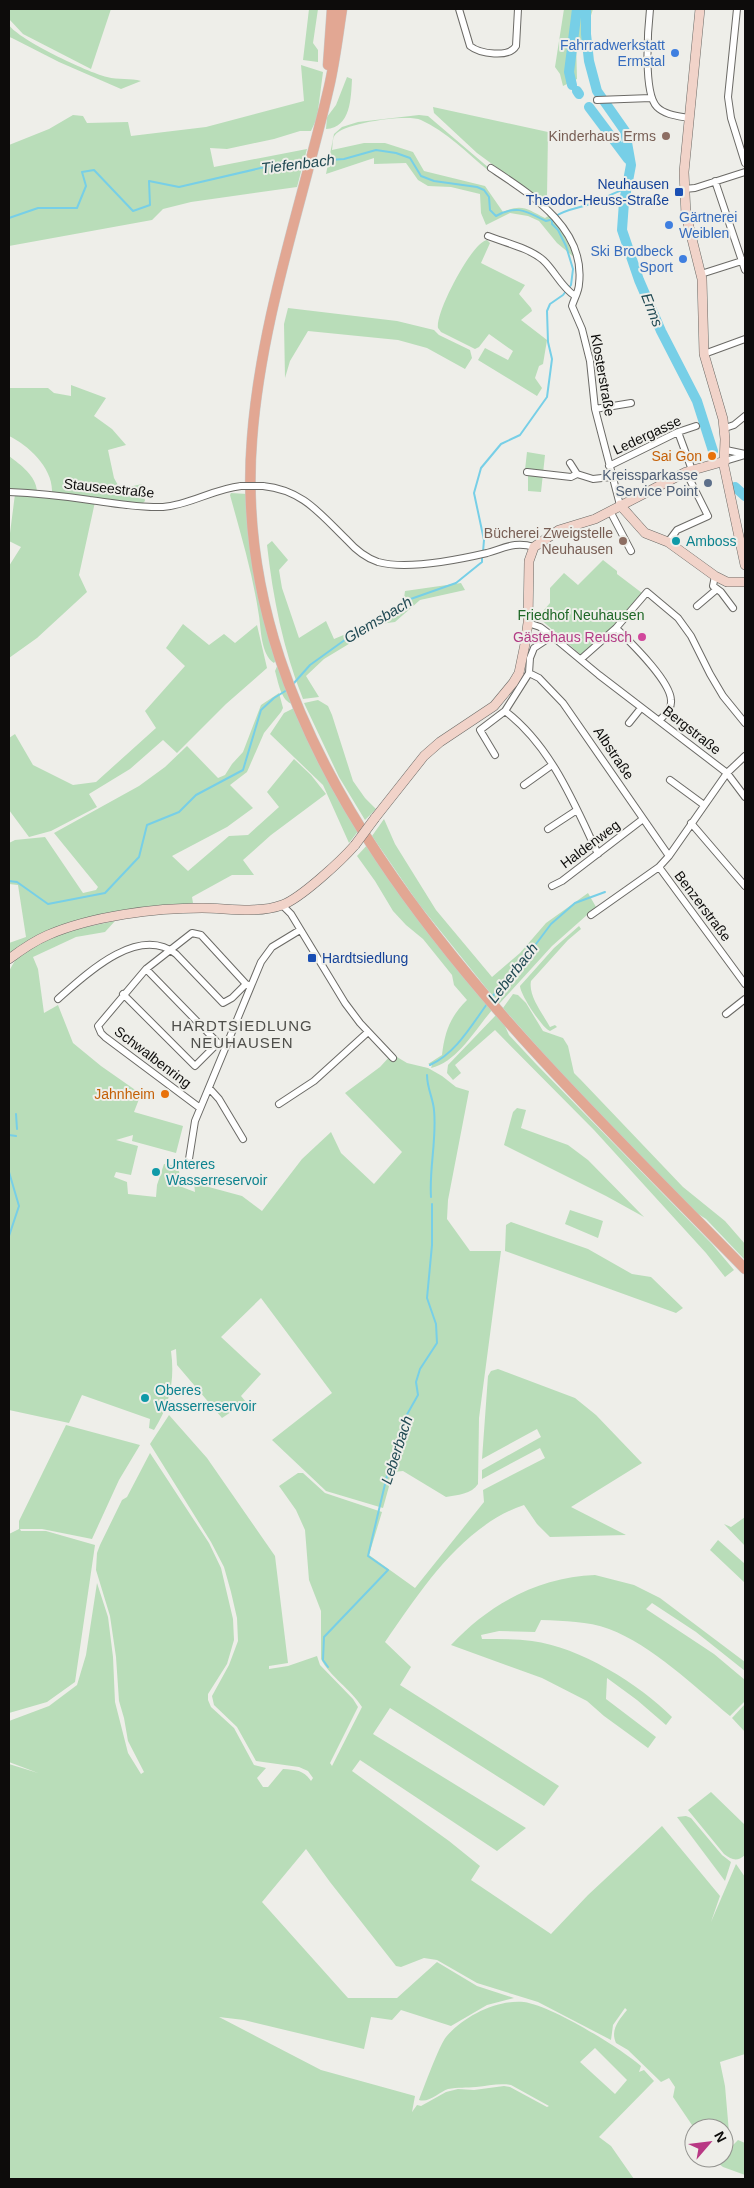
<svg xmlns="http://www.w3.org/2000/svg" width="754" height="2188" font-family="Helvetica,sans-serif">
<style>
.green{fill:#b9ddb9;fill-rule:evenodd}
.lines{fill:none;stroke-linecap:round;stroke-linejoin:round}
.stream{stroke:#77cfe7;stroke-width:2}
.river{stroke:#77cfe7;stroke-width:10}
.street-casing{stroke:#6b6a66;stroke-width:8}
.secondary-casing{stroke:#6b6a66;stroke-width:10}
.primary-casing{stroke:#cacac9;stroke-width:11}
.street{stroke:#fff;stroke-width:6}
.secondary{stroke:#f1d3c9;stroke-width:9}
.primary{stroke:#e2a793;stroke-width:10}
.street-bridge-casing{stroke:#6b6a66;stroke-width:8;stroke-linecap:butt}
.secondary-bridge-casing{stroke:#6b6a66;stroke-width:10;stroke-linecap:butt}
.street-bridge{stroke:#fff;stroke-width:6}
.secondary-bridge{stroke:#f1d3c9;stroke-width:9}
.shop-dot{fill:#3f7fe0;stroke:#eeeee9;stroke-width:2}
.education-dot{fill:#8d6e63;stroke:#eeeee9;stroke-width:2}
.transit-dot{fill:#1a4fb4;stroke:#eeeee9;stroke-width:2}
.food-dot{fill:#e8710a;stroke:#eeeee9;stroke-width:2}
.service-dot{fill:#5c6f8a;stroke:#eeeee9;stroke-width:2}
.culture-dot{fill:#0f9aa8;stroke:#eeeee9;stroke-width:2}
.hotel-dot{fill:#d1479c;stroke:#eeeee9;stroke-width:2}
.labels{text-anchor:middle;stroke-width:4;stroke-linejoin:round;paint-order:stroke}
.shop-label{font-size:14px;fill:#366cbe;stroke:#eeeee9;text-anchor:end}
.education-label{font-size:14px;fill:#785e54;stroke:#eeeee9;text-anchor:end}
.transit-label{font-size:14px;fill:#164399;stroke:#eeeee9;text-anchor:end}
.street-label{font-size:14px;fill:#0d0c0b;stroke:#eeeee9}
.food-label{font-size:14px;fill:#c56008;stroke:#eeeee9;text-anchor:end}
.service-label{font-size:14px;fill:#4e5e75;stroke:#eeeee9;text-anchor:end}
.culture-label{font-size:14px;fill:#0d838f;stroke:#eeeee9;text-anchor:start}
.park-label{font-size:14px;fill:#1e6726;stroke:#eeeee9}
.hotel-label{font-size:14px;fill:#b23c85;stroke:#eeeee9;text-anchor:end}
.water-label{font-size:15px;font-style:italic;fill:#204953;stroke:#eeeee9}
.neighbourhood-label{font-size:15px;letter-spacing:1px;fill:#4e4e4a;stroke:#eeeee9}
</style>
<rect width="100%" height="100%" fill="#eeeee9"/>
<!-- green -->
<path class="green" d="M9,9h102l-20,60 -68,-35 -14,-15z
M309,9h9l-5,34 5,7v12l-15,-2z
M564,9h29l-4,13v16l-13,3 1,38 -14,7 -3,-12 -5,-7z
M9,25c10,15 78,47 98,52 11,3 24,1 34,4l-20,8 -62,-27 -47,-24 -3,-1z
M301,65l22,7 -6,46 -6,13h-11l-26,8 -47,10 -17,-1 4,19 93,-18 -10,38 -106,15 -28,7 -11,11 -143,26v-101l40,-16 24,-14 10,1 4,7 41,-1 3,14 75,-9 98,-26z
M347,77l5,2c-1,18 -1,49 -26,50l1,-12 9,-12z
M433,107l115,25 -1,65 -2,3h-4l-64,-47 -43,-40z
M419,115l9,1 61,52v3c-21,-17 -43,-40 -68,-51 -14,-6 -77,3 -86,15 -3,4 -2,10 -3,15l32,-7h21l28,9 11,19 61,15 18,26c20,-9 25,-2 42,6l5,-3 10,11 15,32 -18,-15 -18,-22 -11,-5 -18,-3 -24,12 -5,-12 -1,-19 -29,-7 -23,-1 -10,-6 -12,-17 -32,1v-6l-48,16 8,-40 8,-7 16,-5z
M487,240l3,3 -9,20 44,22 -6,9 12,14 1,3 -11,9 26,20 -4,24 -4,2 -4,12 7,10 -5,8 -59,-36 7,-12 23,12 5,-9 -24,-17 -10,13 -4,2 -34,-17 -3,-4c-3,-15 34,-86 49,-88z
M288,308l109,13 37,9 5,5 31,15 2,8 -7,11 -38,-21 -29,-8 -90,-9 -18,30 -5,17 -1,-54z
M71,385l35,13 -12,18 18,13 14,16 -18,5 6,28 6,11 22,-5 3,17 -3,3 -90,-12c1,-24 -24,-47 -43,-56v-48h39l6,5 17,3z
M527,452l18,3 -4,37 -13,-1v-17l-3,-4z
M9,456c12,9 27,20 28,35l-28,-2z
M231,493l16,1c2,57 15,111 29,166l-2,3c-13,-8 -13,-34 -15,-47 -6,-41 -18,-81 -29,-121z
M15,494l80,8 -16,73 8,17 -50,46 -28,20v-92l12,-19 -12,-6z
M272,541l16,19 -9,10 3,18 17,50 27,-17 8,18 31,-13 -3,10 -38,23 -18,17 13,21 -16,2c-20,-50 -30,-101 -36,-154z
M603,560l14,11v3l25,19 -26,31 -35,31 -43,-38 12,-14v-15l14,-15 14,12z
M461,583l4,7 -45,10 -25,22 -23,3 31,-19 2,-15z
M183,624l26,21 15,-11 11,9 22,-18 10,43 -41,36 -49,49 -14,-13 -33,29 -41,25 8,13 -46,24 -22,6 -20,-27v-72l6,-4 18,31 40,20 23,-3 60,-54 -11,-17 40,-45 -19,-18z
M278,664l15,40c-12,-2 -15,-23 -18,-33z
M279,693l4,15 -2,4 -17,21 -17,39 -17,13 23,23 -26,19 -55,29 16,15 41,-35 19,-1 31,-28 -12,-15 27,-33 17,16 15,19 -55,41 -28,25 11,15h-22l-40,22 1,6 -115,20 -69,33v-13l17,-6 -8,-52 -9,-1v-41l6,-3 30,-3 38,56 13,-3 2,-3 -44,-54 85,-47 26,-19 22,-21 31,32 7,-3 7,-11 11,-12 18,-47z
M318,700l10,6 4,9 21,66 12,17 11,11 -11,11 -26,-43 -35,-74z
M294,708l22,47 43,75 -10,13 -26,-58 -53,-51 14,-21z
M384,819l11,25 41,66 56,67 28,-24 26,-30 42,-30 8,14 -44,39 -53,58 -81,-101 -46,-67z
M369,843l105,144 -1,2 19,21c-17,20 -35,52 -61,58l1,-3 -4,-1 14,-9c3,-24 8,-38 25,-55l-13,-15 -2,-10 -29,-36 -17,-14 -13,-14 -18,-30 -18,-25z
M115,921l-10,11 -29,5 -43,20 5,12 6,44 14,-8 15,38 28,23 40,28 -7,18 49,14 -7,27 -44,-12 1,-6 -17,5 22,6 -7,29 -15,-3 -2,5 13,5 1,12 28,3 1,-12 7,-21 14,2 4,21 13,5 -1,-9 48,13 20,15 40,-52 29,-27 10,21 33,31 28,-32 -57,-59 35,-26 12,-13 15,9 21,5 14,8 14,11 13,4 -21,109 -1,19 23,32h31l-22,167 -1,66c-6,10 -21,11 -32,13l-43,-26 -10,1 -10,36 -57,-17 -54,-51 60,-47 -71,-95 -40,39 40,37 -20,22 5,6 -24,16 -45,-53 -1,-16 -5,2c4,29 -1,54 -17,79l-5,-2 1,-9 -68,-24 -13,28 -60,-13v-439l8,-14 14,-10 41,-17z
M579,926l2,3 -13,11 -37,41c-3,15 12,33 19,46l5,-2 2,2 -7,4c-8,-3 -30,-37 -30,-45l34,-38z
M513,994l5,1 8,8 17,28 20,7 5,8 6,27 6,6 103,108 42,34 20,23v16l-39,-41 -14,-9 -135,-141 -54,-61z
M496,1015l8,9 5,11 28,30 175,179 22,26 -9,7 -19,-24 -112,-123 -99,-100 -40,35 6,8 -8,7 -6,-7 1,-8z
M517,1108l9,2 -5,18 47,17 20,15 56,57 -38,-21 -102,-51 9,-33z
M570,1210l33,11 -5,17 -33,-14z
M511,1222l77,27 44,25 19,3 32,31 -7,5 -171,-62 1,-26z
M498,1369l77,29 21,17 46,48 -71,44 55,28 -76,2 -13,-13 -13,-19c-62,21 -103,85 -139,137l26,25 -11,18 159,101 -15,20 -154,-98 -17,26 153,94 -29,23 -137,-91 -8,11 97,70 31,25 -9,14 80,54 37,-39 74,-69 58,70 -9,26 25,-58 9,13v177l-25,8 5,24 5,58 -6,6v-22h-30l-21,-31 2,-10 -6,-9 -8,4 -33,-32 -12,-7c-6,-13 3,-23 11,-33l-2,-2 -12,17 -2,15 -73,-38 -61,-19 -40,-23 -13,-2 -23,9 -5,-1 -66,-84 -24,-33 -44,53 86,96h49l40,-36 40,24 37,12 -27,7 -36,21 -50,-16 -9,10 -21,-3 -7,32 -120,-29 -25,-3 102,53 94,26 -3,16 5,-7 4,1 25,-14 12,-3 16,1 30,-4 6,1 37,20 2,-1 -38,-21c-12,-2 -23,1 -35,2 -10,1 -18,0 -28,2 -9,3 -18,14 -29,11 5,-13 20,-54 27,-63 17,-21 52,-38 78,-35 28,4 95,45 117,64l-2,6 5,-2 10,11 -55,56 12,9 23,33h-625v-415l29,9 -29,-11v-41l40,-15 28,-21 9,-30 11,-72 11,34 5,40 2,45 13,51 13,21 3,-2 -16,-31 -4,-23 -5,-17 -3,-44 -6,-41 -14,-46 1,-17 3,-8 22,-45 5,-3 23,-44 59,90 12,25 12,51 1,21 -7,24 -19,30v6l3,7 23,21 20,37 12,3 -9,10 6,9h5l15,-18c13,1 21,1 28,12l2,-3 -5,-7 -9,-4 -43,-6 -19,-34 -23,-22 -2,-9 17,-31 9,-24 -1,-23 -6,-26 -7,-25 -13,-25 -61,-98 19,-29 38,43 68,98 13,107 -19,3v3l19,-3 29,-10 3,9 33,34 5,8 -28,56 2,3 30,-59c-11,-18 -32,-30 -41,-48v-48l-12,-31 -4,-50 -9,-20 -17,-24 19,-13h5l22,20 57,19 -13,43 46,33 69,-86 -1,-12 62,-32 -5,-10 -58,31v-9l59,-33 -4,-8 -55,30 6,-83 3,-5zM595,2048l32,32 -12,14 -35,-32z
M66,1425l74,20 -21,35 -27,59 -50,-10h-22l1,2h25l49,14 -20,137 -28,20 -38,11v-179l10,-5v-8z
M745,1517v29l-21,-22 7,3z
M718,1540l27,24v19l-35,-33z
M595,1575l39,10 26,13 85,64v9l-49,-39 -44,-29 -6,6 68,45 31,26v21l-15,15c-35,-29 -78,-71 -121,-87 -22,-8 -44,-8 -68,-9l-6,12 -36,-1 -18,4 1,4c17,0 34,0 50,2 48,6 107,43 140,76l-6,8 -29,-25 -30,-22 -1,21 50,38 -8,11 -44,-32 -17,-15 -45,-23 -91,-33c38,-41 88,-68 144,-70z
M745,1704v28l-13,-14z
M711,1792l34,33v30c-8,7 -13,5 -21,-1l-36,-44z
M686,1816l5,2 31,37 9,7 -6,19 -48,-64z
M738,2140l7,3v32l-22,-8 -5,-4 3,-5h3l1,-5z"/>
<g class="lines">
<!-- stream -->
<path class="stream" d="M314,161l30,-2 32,-9 20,3 14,5 11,18 13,5 43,6 7,3 5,7 1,13 6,6c22,-12 31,-4 50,5l4,-1
M556,216c10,-7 23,-8 34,-12 13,-4 21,-11 36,-15
M9,218l29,-10h39l9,-22 -4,-14 12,-2 39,41 17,-6 -1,-24 30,6 99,-23 29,-2
M483,552l1,-12 -10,-47 7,-25 20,-24 19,-9 27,-38 5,-38 -4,-17 -1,-31 3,-7 13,-9 8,-10 2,-16 -7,-23 -8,-16 -6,-6v-5
M294,683l16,-18 43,-31 28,-12 24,-21 51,-18 26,-21v-5
M9,881l8,1 31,22 57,-11 34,-36 8,-32 32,-13 17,-17 47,-25 18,-60 13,-12 13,-8
M491,998l33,-38 27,-36 24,-21 30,-11
M430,1065c26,-12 41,-39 57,-61
M427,1075c0,13 6,23 7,35 3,29 -5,58 -3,87
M16,1114l1,15
M9,1135l7,1
M9,1172l10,34 -10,30
M328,1667l-5,-7 1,-23 64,-67 -20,-14 22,-93 10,-22 5,-23 13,-23 -2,-13 4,-13 17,-26 -1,-19 -9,-26 5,-53v-41"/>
<!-- river -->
<path class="river" d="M586,9v25l3,27 8,30 28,40 6,34 -7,37 -2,28 17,50 22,51 36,70 16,50
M572,85l-3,-13 8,-63
M577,91l2,3
M589,107l39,52
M735,487l10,9"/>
<!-- street casing -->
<g class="street-casing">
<path id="street" d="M459,9l11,37c10,8 39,12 46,0l2,-37
M650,9c-2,19 -7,84 7,98 8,8 21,9 32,11
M737,9l-9,88 3,21 14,45
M597,100l54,-2
M491,168c39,26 95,60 88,116 0,7 -5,15 -7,22l10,23 8,32 5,48 25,96
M715,181l30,89
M684,189l11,-1 50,-16
M488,236c18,7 41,12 55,24 12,11 18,27 32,36
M701,274l44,-14
M704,354l41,-15
M595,409l36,-6
M725,428l9,-3 11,-9
M678,432l14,38
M726,450l19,4
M725,461l20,-6
M570,463l7,11
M609,466l69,-34 18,-6
M527,472l44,5 6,-3 16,5 18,-2
M263,486c40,4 57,28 84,54 8,9 19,18 31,22 29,8 79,-2 109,-9 18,-5 28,-12 47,-6
M9,492c27,1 54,4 81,8 24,3 48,8 73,7 27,-2 50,-18 78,-21
M610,511l21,40
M668,542l9,-12 31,-14 -22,-44
M715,576l-2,10 8,6 12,16
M697,606l20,-17
M528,623l12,4 12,9 47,39 128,98 18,24
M616,628c14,14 54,52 55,72 1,9 -6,14 -11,20
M581,659l35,-31 31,-36 31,26 13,18 19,38 13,22 22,27
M529,673l10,5 24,25 106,153
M505,711c46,35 69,92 93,143
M629,723l12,-15
M495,755l-15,-25 25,-19 24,-38 1,-15 4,-10 18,-12
M670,780l34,25
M524,785l28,-20
M691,823l54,63
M548,829l29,-19
M659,867l86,117
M552,886l10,-5 81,-62
M282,905l9,9 54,89 15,20 33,35
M591,915l68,-48 10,-11 58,-83 18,-17
M146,969l72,74 9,1
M123,994l72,72 23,-23
M58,999c27,-24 80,-75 118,-45l47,49 9,-5 14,-14
M726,1014l19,-15
M209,1088l10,11 24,40
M279,1104l35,-23 54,-49
M200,1108l-95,-71 -4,-4 -3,-7 48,-57 46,-36 9,2 45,49 5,2
M189,1159l6,-38 66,-159 11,-15 28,-17"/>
</g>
<!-- secondary casing -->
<g class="secondary-casing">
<path id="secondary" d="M700,9l-16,163 2,43 16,64 2,75 19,65 2,20 -1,27 21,99
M620,505l25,28 23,9 47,34 12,6h18
M375,818l49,-62 16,-14 54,-36 19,-23 6,-10 6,-29 3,-21 1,-62 5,-14 25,-17 36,-11 91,-47 39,-11
M9,959c12,-9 25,-18 39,-24 44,-19 107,-27 154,-27 25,0 56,6 80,-3 18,-6 60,-45 73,-60"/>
</g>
<!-- primary casing -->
<g class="primary-casing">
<path id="primary" d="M342,9c-4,26 -7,52 -13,78 -27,117 -68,232 -77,352 -27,339 279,609 493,830
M328,65l4,-56"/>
</g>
<!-- street -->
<use href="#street" class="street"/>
<!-- secondary -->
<use href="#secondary" class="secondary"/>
<!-- primary -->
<use href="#primary" class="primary"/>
<!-- street-bridge casing -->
<g class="street-bridge-casing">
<path id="street-bridge" d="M241,486h22"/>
</g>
<!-- secondary-bridge casing -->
<g class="secondary-bridge-casing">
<path id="secondary-bridge" d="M355,845l20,-27"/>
</g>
<!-- street-bridge -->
<use href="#street-bridge" class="street-bridge"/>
<!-- secondary-bridge -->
<use href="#secondary-bridge" class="secondary-bridge"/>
</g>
<!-- markers -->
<g class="shop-dot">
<circle cx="675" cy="53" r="5"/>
<circle cx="669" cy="225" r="5"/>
<circle cx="683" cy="259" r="5"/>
</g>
<g class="education-dot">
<circle cx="666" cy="136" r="5"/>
<circle cx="623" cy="541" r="5"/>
</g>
<g class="transit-dot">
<rect x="674" y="187" width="10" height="10" rx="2.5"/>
<rect x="307" y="953" width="10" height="10" rx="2.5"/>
</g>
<g class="food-dot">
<circle cx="712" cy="456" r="5"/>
<circle cx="165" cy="1094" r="5"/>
</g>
<circle class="service-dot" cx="708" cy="483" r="5"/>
<g class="culture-dot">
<circle cx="676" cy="541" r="5"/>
<circle cx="156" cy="1172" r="5"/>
<circle cx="145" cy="1398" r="5"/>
</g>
<circle class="hotel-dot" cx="642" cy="637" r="5"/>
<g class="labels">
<!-- shop labels -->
<g class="shop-label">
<text x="665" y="50">Fahrradwerkstatt<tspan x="665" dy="16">Ermstal</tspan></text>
<text x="679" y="222" text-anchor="start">Gärtnerei<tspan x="679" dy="16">Weiblen</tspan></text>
<text x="673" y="256">Ski Brodbeck<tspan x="673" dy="16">Sport</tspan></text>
</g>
<!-- education labels -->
<g class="education-label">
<text x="656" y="141">Kinderhaus Erms</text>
<text x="613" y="538">Bücherei Zweigstelle<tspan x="613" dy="16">Neuhausen</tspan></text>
</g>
<!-- transit labels -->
<g class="transit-label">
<text x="669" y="189">Neuhausen<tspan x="669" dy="16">Theodor-Heuss-Straße</tspan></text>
<text x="322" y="963" text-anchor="start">Hardtsiedlung</text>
</g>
<!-- street labels -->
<g class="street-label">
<text transform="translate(603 375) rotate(80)" y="5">Klosterstraße</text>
<text transform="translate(647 435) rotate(-25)" y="5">Ledergasse</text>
<text transform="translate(109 488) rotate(6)" y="5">Stauseestraße</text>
<text transform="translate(692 730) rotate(38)" y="5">Bergstraße</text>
<text transform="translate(614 753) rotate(56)" y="5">Albstraße</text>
<text transform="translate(590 844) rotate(-37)" y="5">Haldenweg</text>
<text transform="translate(703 906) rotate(53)" y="5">Benzerstraße</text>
<text transform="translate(153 1057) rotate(37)" y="5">Schwalbenring</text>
</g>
<!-- food labels -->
<g class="food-label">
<text x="702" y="461">Sai Gon</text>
<text x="155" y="1099">Jahnheim</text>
</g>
<!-- service labels -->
<g class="service-label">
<text x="698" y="480">Kreissparkasse<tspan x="698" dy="16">Service Point</tspan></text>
</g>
<!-- culture labels -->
<g class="culture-label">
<text x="686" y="546">Amboss</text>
<text x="166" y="1169">Unteres<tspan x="166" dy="16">Wasserreservoir</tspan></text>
<text x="155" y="1395">Oberes<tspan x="155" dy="16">Wasserreservoir</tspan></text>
</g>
<!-- park labels -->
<g class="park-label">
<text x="581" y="620">Friedhof Neuhausen</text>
</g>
<!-- hotel labels -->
<g class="hotel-label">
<text x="632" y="642">Gästehaus Reusch</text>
</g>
<!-- water labels -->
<g class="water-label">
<text transform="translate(298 164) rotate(-7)" y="5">Tiefenbach</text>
<text transform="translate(652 310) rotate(69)" y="5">Erms</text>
<text transform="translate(378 620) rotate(-31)" y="5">Glemsbach</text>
<text transform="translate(513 973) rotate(-52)" y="5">Leberbach</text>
<text transform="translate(397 1450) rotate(-72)" y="5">Leberbach</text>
</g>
<!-- neighbourhood labels -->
<g class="neighbourhood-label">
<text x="242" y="1031">HARDTSIEDLUNG<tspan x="242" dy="17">NEUHAUSEN</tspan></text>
</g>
</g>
<!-- border -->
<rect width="754" height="2188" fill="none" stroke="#0d0c0b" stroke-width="20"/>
<!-- north arrow -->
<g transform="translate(709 2143) rotate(62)"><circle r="24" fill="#eeeee9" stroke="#949490"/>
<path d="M0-4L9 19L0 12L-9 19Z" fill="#b83884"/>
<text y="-8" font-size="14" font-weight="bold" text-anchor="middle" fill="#0d0c0b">N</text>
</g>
</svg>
